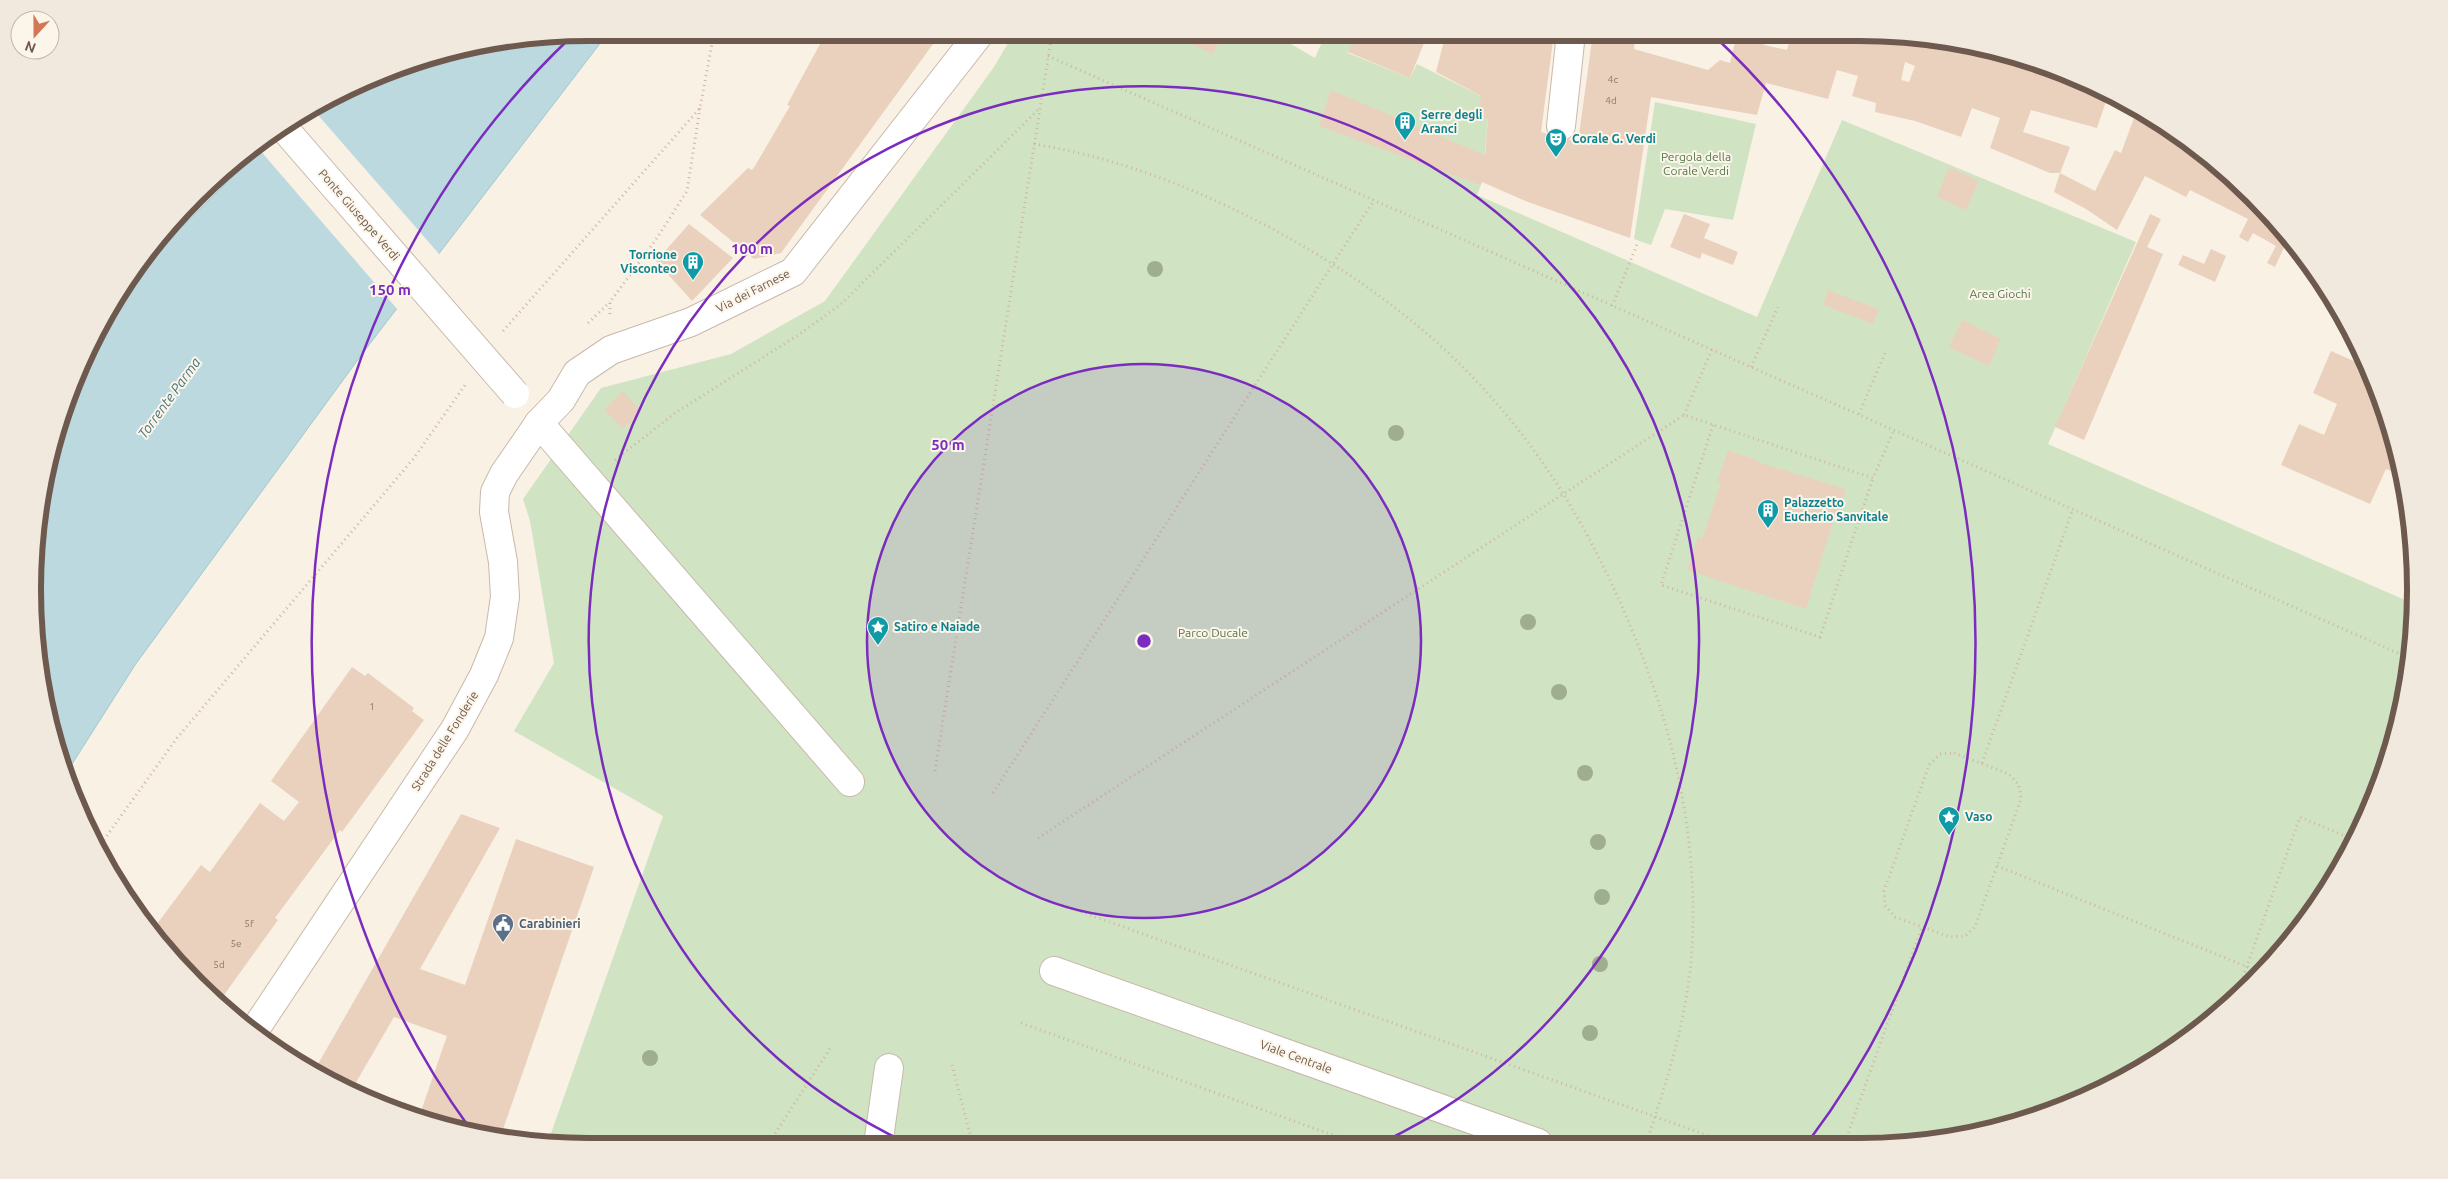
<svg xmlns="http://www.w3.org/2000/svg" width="2448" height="1179" font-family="Ubuntu,sans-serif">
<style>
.green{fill:#d0e4c4}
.water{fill:#bbd9df;stroke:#a2c7cf}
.pier{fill:#f9f1e3}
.building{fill:#ead1be;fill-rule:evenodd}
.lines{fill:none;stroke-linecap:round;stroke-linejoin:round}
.pedestrian-casing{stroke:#c8b9ac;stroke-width:30}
.minor-casing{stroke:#c8b9ac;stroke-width:30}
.path{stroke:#cfb5a2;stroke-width:3;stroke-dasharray:1 4;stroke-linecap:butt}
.pedestrian{stroke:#fff;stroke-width:28}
.minor{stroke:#fff;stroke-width:28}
.minor-bridge-casing{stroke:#c8b9ac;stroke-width:30;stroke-linecap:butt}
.minor-bridge{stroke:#fff;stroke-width:28}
.tree{fill:#9fae8e}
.ring{fill:none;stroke:#7b2cbf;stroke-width:2.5}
.labels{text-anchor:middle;stroke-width:4;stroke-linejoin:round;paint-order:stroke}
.number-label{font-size:10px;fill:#8c7769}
.culture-label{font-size:12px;font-weight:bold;fill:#0d838f;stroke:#fcf5e9;text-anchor:start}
.park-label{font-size:12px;fill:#557749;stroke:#fcf5e9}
.street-label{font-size:12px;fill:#6d594d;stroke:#fcf5e9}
.service-label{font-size:12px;font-weight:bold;fill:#4e5e75;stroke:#fcf5e9;text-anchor:start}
.water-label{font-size:14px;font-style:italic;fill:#4a747e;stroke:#fcf5e9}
.rim{fill:none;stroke:#6d594d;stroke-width:6}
.centre{fill:#7b2cbf;stroke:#fcf5e9;stroke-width:2.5}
.ring-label{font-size:15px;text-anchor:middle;font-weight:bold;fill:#7b2cbf;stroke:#fcf5e9;stroke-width:4;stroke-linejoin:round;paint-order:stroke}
</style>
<rect width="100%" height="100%" fill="#f9f1e3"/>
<!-- green -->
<path class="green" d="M1014,33h258l43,25 11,-25h30l-8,20 62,25 7,-14 64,32 7,23 -6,63 -5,13 280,122 85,-197 294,122 -88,202 366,160 -9,94 -32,105 -72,125 -103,103 -126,73 -141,38 -1342,4 -41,-4 115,-326 -149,-85 40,-68 -24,-142 -7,-22 78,-111 130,-34 94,-53 169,-234z
M1655,102l101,22 -23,96 -68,-11 -14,36 -17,-6z"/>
<!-- water -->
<path class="water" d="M589,33h19l-246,321 -227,311 -70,110 -28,-113 -3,-109 9,-72 32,-104 34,-64 24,-38 154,-152c56,-37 127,-65 193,-79 35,-8 74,-8 109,-11z"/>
<!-- pier -->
<path class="pier" d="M311,107l129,148 -42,55 -140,-162 18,-18z"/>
<!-- building -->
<path class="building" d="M826,33h115l-160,220 -27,6 -54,-44 48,-47 4,2 3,-4 35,-60 -3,-1z
M1166,33h53l3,1 -9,20z
M1356,33h72l-18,45 -62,-26z
M1446,33h108l-13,99 37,10 15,-109h43l-2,16 74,21 12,-10 10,3 7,-29 -4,-1h34l-3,12 23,5 4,-17h68l108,10 105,32 36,20 -11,33 -66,-18 -8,22 47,15 -10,26 35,18 20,-41 6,3 16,-43 31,17 85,69 35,43 -13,28 -8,-4 9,-17 -23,-13 -5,9 -9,-5 9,-18 -58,-29 -4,7 -41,-21 -28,54 -31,-21 -32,-17 6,-19h-10l-60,-25 10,-30 -28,-10 -11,29 -46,-16 -40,-9 1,-9 -24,-7 6,-20 -21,-6 -9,29 -62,-16 -9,32 -106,-18 -21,141 -102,-36 -46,-20 -2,3 -161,-59 12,-36 154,65 3,-36 -10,-4 3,-19 -45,-24zM1905,62l10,4 -6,16 -8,-2z
M1949,167l30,14 -13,29 -29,-13z
M1684,214l26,10 -6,14 34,14 -5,13 -31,-12 -2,6 -30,-12z
M2150,214l11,5 -14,28 16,7 -79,186 -29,-13z
M689,224l44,34 -41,43 -36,-40z
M2211,249l15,7 -11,26 -37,-17 5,-10 21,9z
M1828,290l51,19 -6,15 -50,-19z
M1962,320l39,19 -12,27 -40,-19z
M2331,351l25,11 4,-10 13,25 30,99 -17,-7 -16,35 -89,-39 18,-41 25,11 13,-31 -24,-11z
M623,391l18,20 -18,18 -19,-19z
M1728,450l29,10v2l89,27 -10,32h-3l-27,88 -119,-39 11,-33 4,2 19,-56 -4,-1z
M352,667l13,9 3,-3 46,35 -2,3 12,9 -82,112 -2,-2 -65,88 3,2 -59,82 -23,-18 -45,-52 50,-67 9,7 50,-69 24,18 15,-19 -28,-21z
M461,814l39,14 -80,141 45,16 51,-146 78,28 -94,271 -19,-2 -62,-19 28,-81 -53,-19 -43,74 -37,-20z"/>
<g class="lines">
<!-- pedestrian casing -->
<g class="pedestrian-casing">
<path id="pedestrian" d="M539,423l311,359
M1054,971l484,172
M878,1145l11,-77"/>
</g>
<!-- minor casing -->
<g class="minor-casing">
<path id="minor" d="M1561,126l10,-93
M254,1031l201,-302 29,-54 15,-37 6,-41 -2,-35 -9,-50 1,-20 9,-18 35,-51 22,-23 16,-27 34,-23 80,-28 102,-50 187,-239"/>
</g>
<!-- path -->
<path class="path" d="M1048,56l1361,602
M1034,144c86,14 169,47 244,88 176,96 281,218 356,403 41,100 64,204 58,313 -4,67 -24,131 -46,195
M1612,306l26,-64
M610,314v-12l47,-64 30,-47 13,-83
M588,323l22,-21
M503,331l197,-223 14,-75
M1751,367l27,-60
M1859,414l26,-61
M1684,415l28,-66
M1713,425l-52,160 159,52 53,-159
M615,460l60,-47 122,-77 43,-31 198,-195
M1954,753l55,21 10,11 2,14 -46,128 -10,9 -15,1 -55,-20 -10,-12 -1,-14 45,-126 11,-11z
M1982,763l91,-254
M935,771l117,-738
M993,793l381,-593
M1038,838l646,-423 189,63 21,-48
M98,848l79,-110 237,-280 51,-73
M1997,866l261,105
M1062,905l664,237
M2238,991l62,-174 52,22
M1021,1023l337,121
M952,1065l21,80
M1845,1142l77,-215
M767,1146l64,-99"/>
<!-- pedestrian -->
<use href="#pedestrian" class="pedestrian"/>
<!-- minor -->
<use href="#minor" class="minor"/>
<!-- minor-bridge casing -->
<g class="minor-bridge-casing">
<path id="minor-bridge" d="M282,126l233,268"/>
</g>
<!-- minor-bridge -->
<use href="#minor-bridge" class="minor-bridge"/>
</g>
<!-- trees -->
<g class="tree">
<circle cx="1155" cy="269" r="8"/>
<circle cx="1396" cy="433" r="8"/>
<circle cx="1528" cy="622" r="8"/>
<circle cx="1559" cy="692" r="8"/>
<circle cx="1585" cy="773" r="8"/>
<circle cx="1598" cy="842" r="8"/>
<circle cx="1602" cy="897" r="8"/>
<circle cx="1600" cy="964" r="8"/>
<circle cx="1590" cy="1033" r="8"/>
<circle cx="650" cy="1058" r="8"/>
</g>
<!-- distance rings -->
<circle cx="1144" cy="641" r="277" fill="#7b2cbf" fill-opacity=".12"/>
<g class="ring">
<circle cx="1144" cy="641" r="277"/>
<path d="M909 1144A555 555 0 1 1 1383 1142"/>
<path d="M471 1130A832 832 0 0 1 571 37M1711 33A832 832 0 0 1 1808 1142"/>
</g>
<!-- icons -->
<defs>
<g id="building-pin" transform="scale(1.125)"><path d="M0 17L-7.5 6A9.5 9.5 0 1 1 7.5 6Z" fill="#0f9aa8" stroke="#fcf5e9"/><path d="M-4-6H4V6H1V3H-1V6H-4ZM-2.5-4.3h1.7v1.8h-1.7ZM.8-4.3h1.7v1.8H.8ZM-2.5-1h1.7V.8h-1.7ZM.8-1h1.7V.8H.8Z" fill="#fff"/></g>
<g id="theatre-pin" transform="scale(1.125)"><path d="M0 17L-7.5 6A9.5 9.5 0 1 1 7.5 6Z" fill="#0f9aa8" stroke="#fcf5e9"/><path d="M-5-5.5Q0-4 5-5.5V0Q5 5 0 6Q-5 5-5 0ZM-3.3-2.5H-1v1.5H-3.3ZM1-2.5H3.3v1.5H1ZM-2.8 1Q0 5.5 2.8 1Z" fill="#fff"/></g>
<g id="sight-pin" transform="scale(1.125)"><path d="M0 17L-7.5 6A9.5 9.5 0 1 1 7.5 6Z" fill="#0f9aa8" stroke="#fcf5e9"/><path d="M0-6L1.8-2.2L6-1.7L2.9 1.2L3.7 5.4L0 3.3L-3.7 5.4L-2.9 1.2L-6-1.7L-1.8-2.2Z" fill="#fff"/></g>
<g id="civic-pin" transform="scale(1.125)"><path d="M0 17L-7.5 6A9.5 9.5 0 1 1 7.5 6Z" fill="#5c6f8a" stroke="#fcf5e9"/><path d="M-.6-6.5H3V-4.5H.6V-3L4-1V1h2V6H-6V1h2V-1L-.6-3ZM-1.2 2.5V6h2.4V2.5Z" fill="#fff"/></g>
</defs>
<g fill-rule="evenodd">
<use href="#building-pin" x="1405" y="122"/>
<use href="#theatre-pin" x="1556" y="139"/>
<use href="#building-pin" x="693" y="262"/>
<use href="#building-pin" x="1768" y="510"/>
<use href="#sight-pin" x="878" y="627"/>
<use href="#sight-pin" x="1949" y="817"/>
<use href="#civic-pin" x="503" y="924"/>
</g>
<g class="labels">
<!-- number labels -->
<g class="number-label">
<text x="1613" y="83">4c</text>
<text x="1611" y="104">4d</text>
<text x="372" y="710">1</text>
<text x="249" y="927">5f</text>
<text x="236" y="947">5e</text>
<text x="219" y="968">5d</text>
</g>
<!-- culture labels -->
<g class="culture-label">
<text x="1421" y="119">Serre degli<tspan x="1421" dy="14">Aranci</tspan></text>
<text x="1572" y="143">Corale G. Verdi</text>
<text x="677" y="259" text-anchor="end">Torrione<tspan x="677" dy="14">Visconteo</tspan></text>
<text x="1784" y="507">Palazzetto<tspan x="1784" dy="14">Eucherio Sanvitale</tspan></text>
<text x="894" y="631">Satiro e Naiade</text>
<text x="1965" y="821">Vaso</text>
</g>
<!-- park labels -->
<g class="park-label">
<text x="1696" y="161">Pergola della<tspan x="1696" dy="14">Corale Verdi</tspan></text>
<text x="2000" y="298">Area Giochi</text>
<text x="1213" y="637">Parco Ducale</text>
</g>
<!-- street labels -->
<g class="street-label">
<text transform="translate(359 215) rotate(49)" y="4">Ponte Giuseppe Verdi</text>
<text transform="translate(753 291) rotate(-27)" y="4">Via dei Farnese</text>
<text transform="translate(445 741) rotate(-58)" y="4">Strada delle Fonderie</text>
<text transform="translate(1296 1057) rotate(20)" y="4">Viale Centrale</text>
</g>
<!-- service labels -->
<g class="service-label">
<text x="519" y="928">Carabinieri</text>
</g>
<!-- water labels -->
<g class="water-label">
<text transform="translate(169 398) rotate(-54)" y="5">Torrente Parma</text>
</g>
</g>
<!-- crop -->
<path d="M0 0H2448V1179H0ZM589 41H1859A548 548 0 0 1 2407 589V590A548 548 0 0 1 1859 1138H589A548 548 0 0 1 41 590V589A548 548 0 0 1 589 41Z" fill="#f1e9dd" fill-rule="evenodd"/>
<path class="rim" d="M589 41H1859A548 548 0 0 1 2407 589V590A548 548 0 0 1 1859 1138H589A548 548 0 0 1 41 590V589A548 548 0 0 1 589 41Z"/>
<circle cx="1144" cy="641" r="8" class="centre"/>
<g class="ring-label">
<text x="752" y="254">100 m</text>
<text x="390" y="295">150 m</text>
<text x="948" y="450">50 m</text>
</g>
<!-- north arrow -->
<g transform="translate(35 35) rotate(201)"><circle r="24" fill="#fcf5e9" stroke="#c3b7ab"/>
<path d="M0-4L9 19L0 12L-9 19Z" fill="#d37757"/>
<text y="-8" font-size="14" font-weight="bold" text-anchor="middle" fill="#6d594d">N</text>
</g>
</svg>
